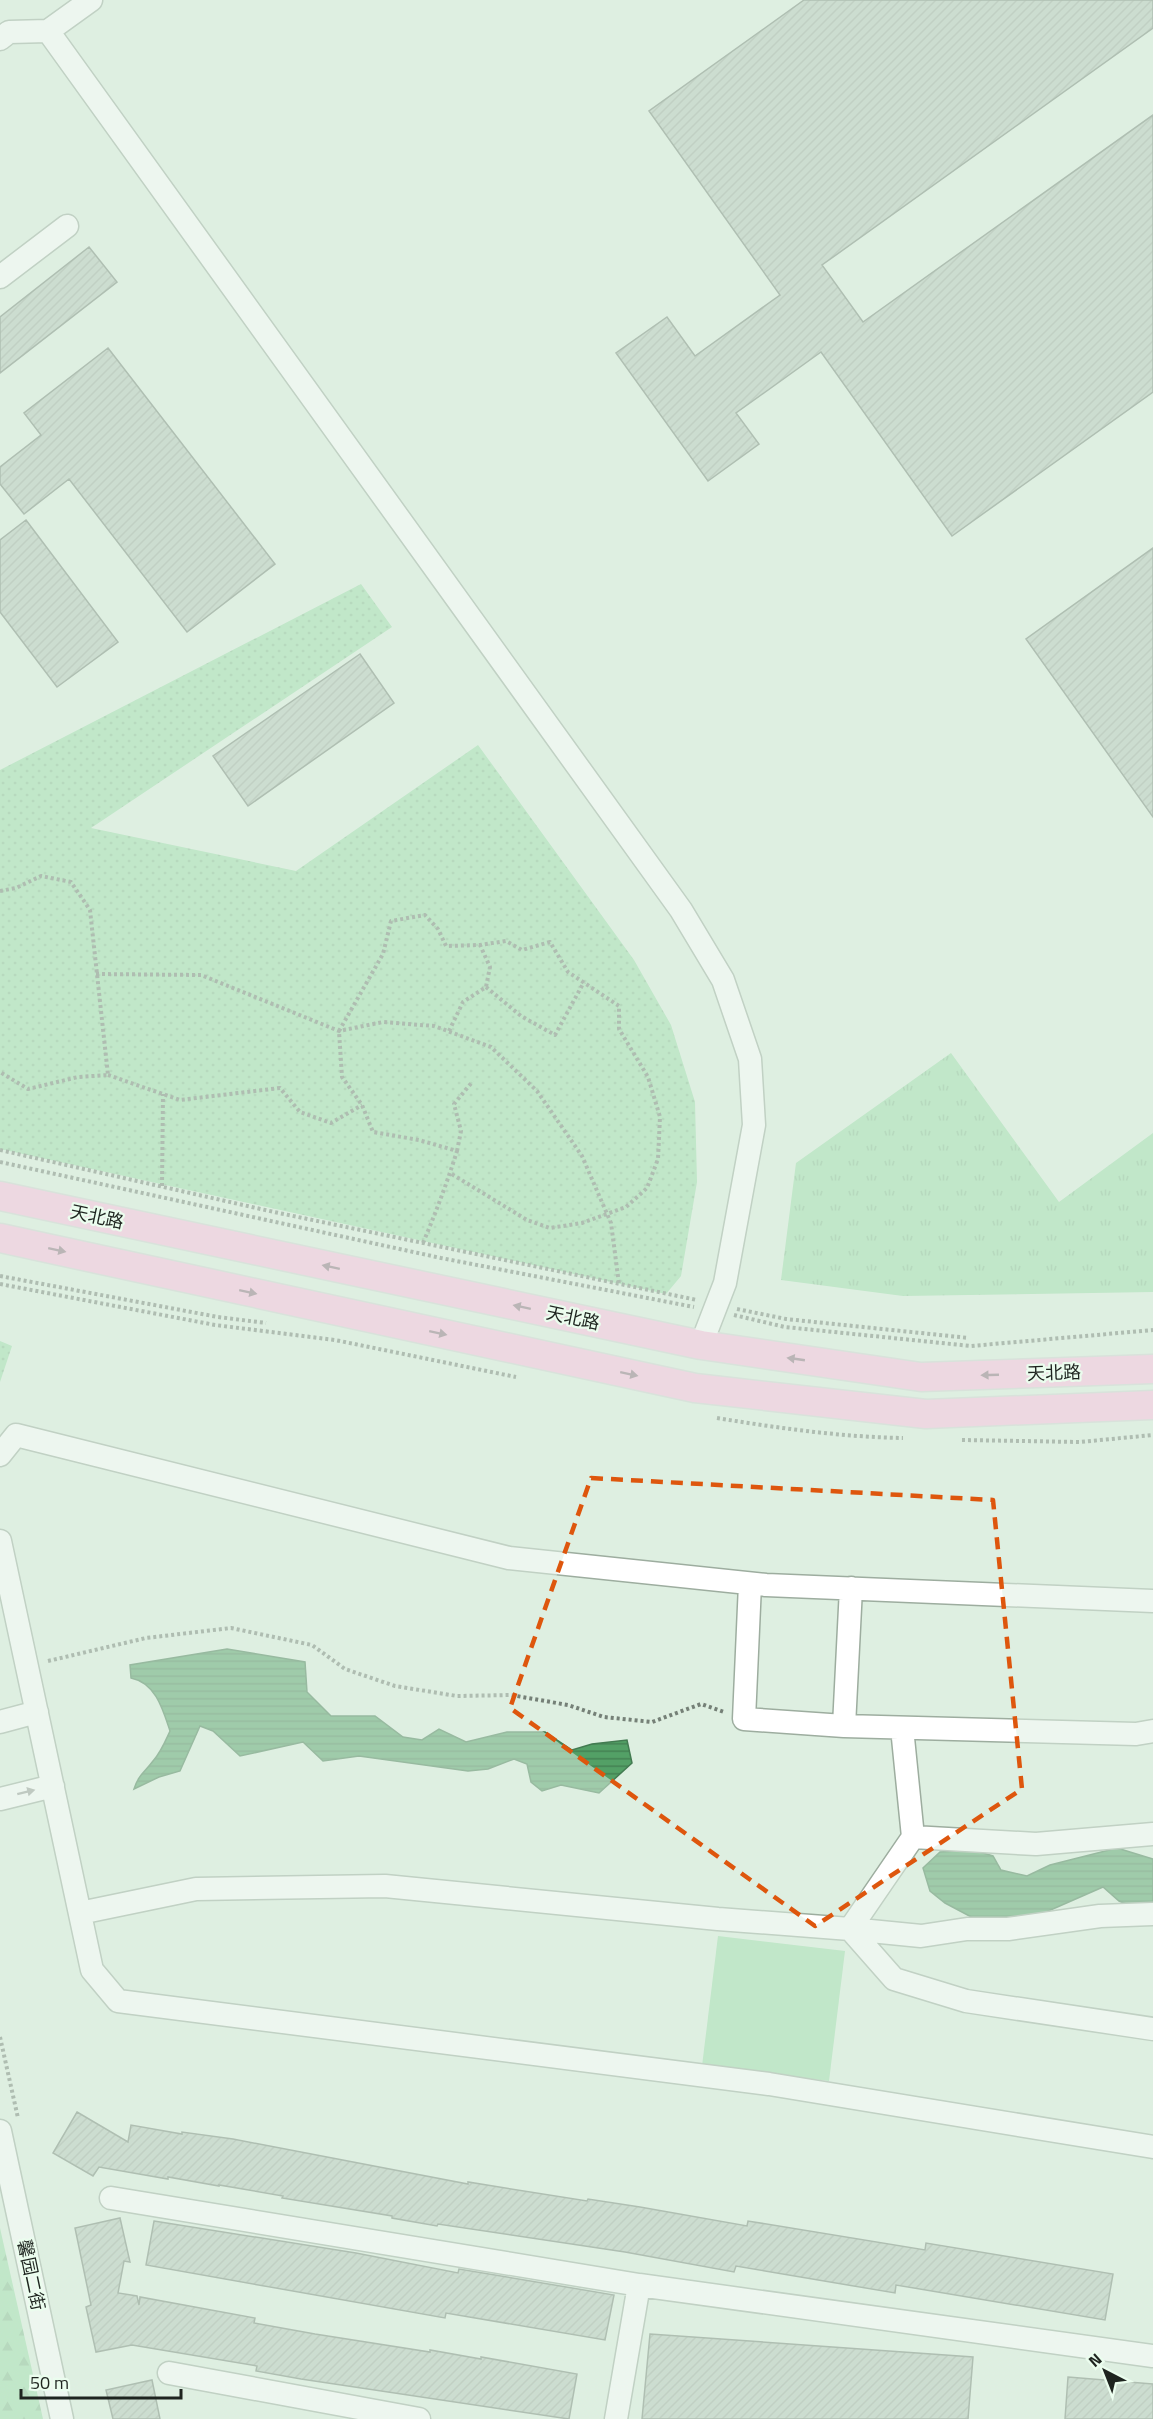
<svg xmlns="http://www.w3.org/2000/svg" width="1153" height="2419" font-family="'Titillium Web','Noto Sans SC',sans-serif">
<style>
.grass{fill:url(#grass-tufts)}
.forest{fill:url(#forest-firs)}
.park{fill:url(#park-dots)}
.pitch{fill:#9dddaa}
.water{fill:url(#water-rules);stroke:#437b51;stroke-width:1.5}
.building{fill:url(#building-hatch);stroke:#778679;stroke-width:1.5}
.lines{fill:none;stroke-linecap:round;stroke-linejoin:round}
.minor-casing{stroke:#9dad9f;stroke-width:25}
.major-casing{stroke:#d2d3d2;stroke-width:31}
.path{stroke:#758077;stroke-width:4;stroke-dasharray:3 3;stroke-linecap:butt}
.minor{stroke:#fff;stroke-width:22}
.major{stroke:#ffbce0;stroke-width:28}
.oneway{fill:#8e7080}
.oneway2{fill:#9a9c9a}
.marked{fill:none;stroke:#de560d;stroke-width:4.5;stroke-dasharray:12 8;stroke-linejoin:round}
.labels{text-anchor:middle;stroke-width:4.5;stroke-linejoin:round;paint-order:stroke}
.street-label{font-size:18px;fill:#1e241f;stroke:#ebfdee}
</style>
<defs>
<pattern id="grass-tufts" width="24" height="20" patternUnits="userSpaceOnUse" patternTransform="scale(1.5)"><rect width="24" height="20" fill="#9dddaa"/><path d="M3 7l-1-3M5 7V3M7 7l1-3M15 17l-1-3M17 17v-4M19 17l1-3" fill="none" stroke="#87be92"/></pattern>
<pattern id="forest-firs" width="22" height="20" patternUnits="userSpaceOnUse" patternTransform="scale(1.5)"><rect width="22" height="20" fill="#9dddaa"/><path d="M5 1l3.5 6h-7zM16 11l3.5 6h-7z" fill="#87be92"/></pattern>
<pattern id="park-dots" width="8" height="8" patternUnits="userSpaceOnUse" patternTransform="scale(1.5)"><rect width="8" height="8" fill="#9dddaa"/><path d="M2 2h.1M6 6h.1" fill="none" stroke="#87be92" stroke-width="1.8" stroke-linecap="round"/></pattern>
<pattern id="water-rules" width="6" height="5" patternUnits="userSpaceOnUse" patternTransform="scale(1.5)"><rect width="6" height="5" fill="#53a066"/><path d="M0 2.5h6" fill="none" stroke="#448253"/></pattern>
<pattern id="building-hatch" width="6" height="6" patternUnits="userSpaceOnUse" patternTransform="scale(1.5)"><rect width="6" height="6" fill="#b7c8ba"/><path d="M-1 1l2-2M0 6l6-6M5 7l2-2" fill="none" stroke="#9dac9f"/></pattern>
</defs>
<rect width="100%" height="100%" fill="#deefe1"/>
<!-- grass -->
<path class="grass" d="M951,1053l108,149 94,-69v159l-250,4 -122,-16 15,-117z"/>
<!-- forest -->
<path class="forest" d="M0,2228l43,191h-43z"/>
<!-- park -->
<path class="park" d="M361,584l31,43 -301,201 205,43 182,-126 156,215 37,65 24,77 2,80 -16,94 -15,18 -666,-145v-379z
M0,1341l12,5 -12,36z"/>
<!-- pitch -->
<path class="pitch" d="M718,1936l127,15 -16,130 -127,-15z"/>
<!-- water -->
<path class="water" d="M227,1649l78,13 2,30 24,24h44l28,21 19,3 17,-11 27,13 41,-10h38l27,18 20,-6 35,-4 5,23 -33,30 -38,-8 -19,6 -11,-9 -4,-18 -13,-5 -26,10 -20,2 -109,-15 -36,5 -20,-19 -63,14 -27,-25 -13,-5 -20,45 -21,6 -25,12c5,-15 10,-16 19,-28 8,-9 12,-19 17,-30 -7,-21 -14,-48 -39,-53l-1,-13z
M1117,1848l36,11v53l-2,2 -32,-13 -16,-14 -66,29 -62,3 -30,-16 -15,-12 -7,-23 17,-16 33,-2 20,6 8,14 26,6 23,-11z"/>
<!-- building -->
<path class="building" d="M804,0h349v28l-331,237 41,57 290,-207v277l-201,144 -131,-184 -85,61 23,31 -51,37 -92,-128 51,-36 28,39 85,-61 -131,-184z
M89,247l28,35 -117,91v-56z
M108,348l167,216 -88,68 -118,-153 -45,35 -24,-30v-17l41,-32 -17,-22z
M26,520l92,122 -61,45 -57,-75v-72z
M1153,548v269l-127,-178z
M360,654l34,49 -146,103 -35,-50z
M77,2112l51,30 3,-17 51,9v-2l51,7 235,45v-2l119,19 1,-2 52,8 107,19 1,-5 177,29 1,-7 187,31 -8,46 -209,-35 -1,8 -159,-27 -2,6 -109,-20 -187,-28 -1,2 -45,-8v-2l-110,-18 1,-2 -64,-11v1l-51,-9v2l-69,-12 -6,9 -40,-23z
M120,2218l10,44 -6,-1 -6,32 19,3 2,9 1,-8 115,21 -1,5 61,11 115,18v-2l51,9v-2l96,17 -8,45 -268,-40 -45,-8 1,-5 -125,-21 -36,7 -10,-45 5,-2 -16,-77z
M154,2221l202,32 102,20 1,-4 155,26 -9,45 -159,-27 -1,5 -299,-53z
M650,2334l323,23 -5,62h-326z
M1068,2377l85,7v35h-88z
M152,2380l8,39h-47l-7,-29z"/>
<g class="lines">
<!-- minor casing -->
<g class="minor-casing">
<path id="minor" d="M91,0l-43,31 633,879 42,70 27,79 4,66 -29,158 -24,62
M0,39l9,-7 39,-1
M0,277l67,-51
M0,1455l16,-20 493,123 257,27 387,16
M0,1541l92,429 26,31 651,83 384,63
M750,1584l-6,135 100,7 292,8 17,-3
M0,1722l37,-10
M844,1726l7,-138
M902,1728l11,109 -63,92 71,7 46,-7h41l92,-13 53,-2
M0,1799l53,-13
M913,1837l123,7 117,-10
M80,1913l116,-24 189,-3 333,33 132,10 44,50 72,22 187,28
M0,2131l62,288
M111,2198l528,87 514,71
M169,2373l250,46
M616,2419l23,-134"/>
</g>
<!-- major casing -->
<g class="major-casing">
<path id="major" d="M0,1196l701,149 220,32 232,-8
M0,1238l695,150 231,26 227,-9"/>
</g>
<!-- path -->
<path class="path" d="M0,891l16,-3 25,-12 30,6 19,28 18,165 -30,2 -50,12 -28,-17
M96,974l105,1 138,56 44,-9 51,4 57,21 46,44 45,65 29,67 8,61
M486,987l35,29 34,19 29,-53
M449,1031l14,-29 23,-15 4,-20 -10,-22
M108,1075l72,25 100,-12 20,24 31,11 31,-18
M0,1150l274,62 423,88
M457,1151l4,-20 -7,-27 19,-23
M0,1162l441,96 253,49
M162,1186l1,-92
M423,1243c13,-31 24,-60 34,-92l-38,-11 -46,-8 -11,-27 -20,-28 -3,-46 44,-77 8,-33 34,-6 13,14 8,17 34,-1 26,-4 16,9 28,-8 18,30 51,34v23l29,48 12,40 -2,42 -11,29 -21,19 -44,16 -32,5 -23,-8 -77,-47
M0,1276l218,41 48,6
M0,1284l215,41 120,15 181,37
M737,1309l49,10 183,19
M734,1315l51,12 186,19 182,-16
M717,1418c61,10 124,19 186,20
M962,1440l118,2 73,-7
M48,1661l98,-23 85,-10 81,17 33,24 50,17 62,10 54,-1 57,10 36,12 48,5 49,-18 23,8
M0,2037l18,81"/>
<!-- minor -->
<use href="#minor" class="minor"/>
<!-- major -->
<use href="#major" class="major"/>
</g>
<!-- one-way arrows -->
<defs><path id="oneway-solid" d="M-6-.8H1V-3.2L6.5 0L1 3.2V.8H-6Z" transform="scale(1.5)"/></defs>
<g class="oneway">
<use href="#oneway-solid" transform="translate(57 1250) rotate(12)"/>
<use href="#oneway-solid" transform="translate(331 1267) rotate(-168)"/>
<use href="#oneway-solid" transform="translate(248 1292) rotate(12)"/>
<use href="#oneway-solid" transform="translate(522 1307) rotate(-168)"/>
<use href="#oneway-solid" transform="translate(438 1333) rotate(12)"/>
<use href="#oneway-solid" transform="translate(796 1359) rotate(-172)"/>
<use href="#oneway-solid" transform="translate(629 1374) rotate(12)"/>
<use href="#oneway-solid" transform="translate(990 1375) rotate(178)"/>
</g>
<use class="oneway2" href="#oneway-solid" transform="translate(26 1792) rotate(-14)"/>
<!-- marked area -->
<path d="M0 0H1153V2419H0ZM591,1478l402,22 29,289 -207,137 -305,-218z" fill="#deefe1" fill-opacity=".55" fill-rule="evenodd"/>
<path class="marked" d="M591,1478l402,22 29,289 -207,137 -305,-218z"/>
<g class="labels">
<!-- street labels -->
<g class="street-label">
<text transform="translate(97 1217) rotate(12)" y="6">天北路</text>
<text transform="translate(573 1318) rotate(12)" y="6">天北路</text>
<text transform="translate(1054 1373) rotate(-2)" y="6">天北路</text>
<text transform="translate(31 2275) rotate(78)" y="6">馨园二街</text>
</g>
</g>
<!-- north arrow -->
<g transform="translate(1105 2371) rotate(318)" stroke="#ebfdee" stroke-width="4.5" paint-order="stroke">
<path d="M0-4.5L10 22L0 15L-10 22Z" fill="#1e241f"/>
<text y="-9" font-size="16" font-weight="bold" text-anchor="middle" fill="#1e241f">N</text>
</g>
<!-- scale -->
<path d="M21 2389v9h160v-9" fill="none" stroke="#1e241f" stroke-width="3"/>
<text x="30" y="2389" font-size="18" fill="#1e241f" stroke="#ebfdee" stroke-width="4.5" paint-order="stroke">50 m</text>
</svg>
